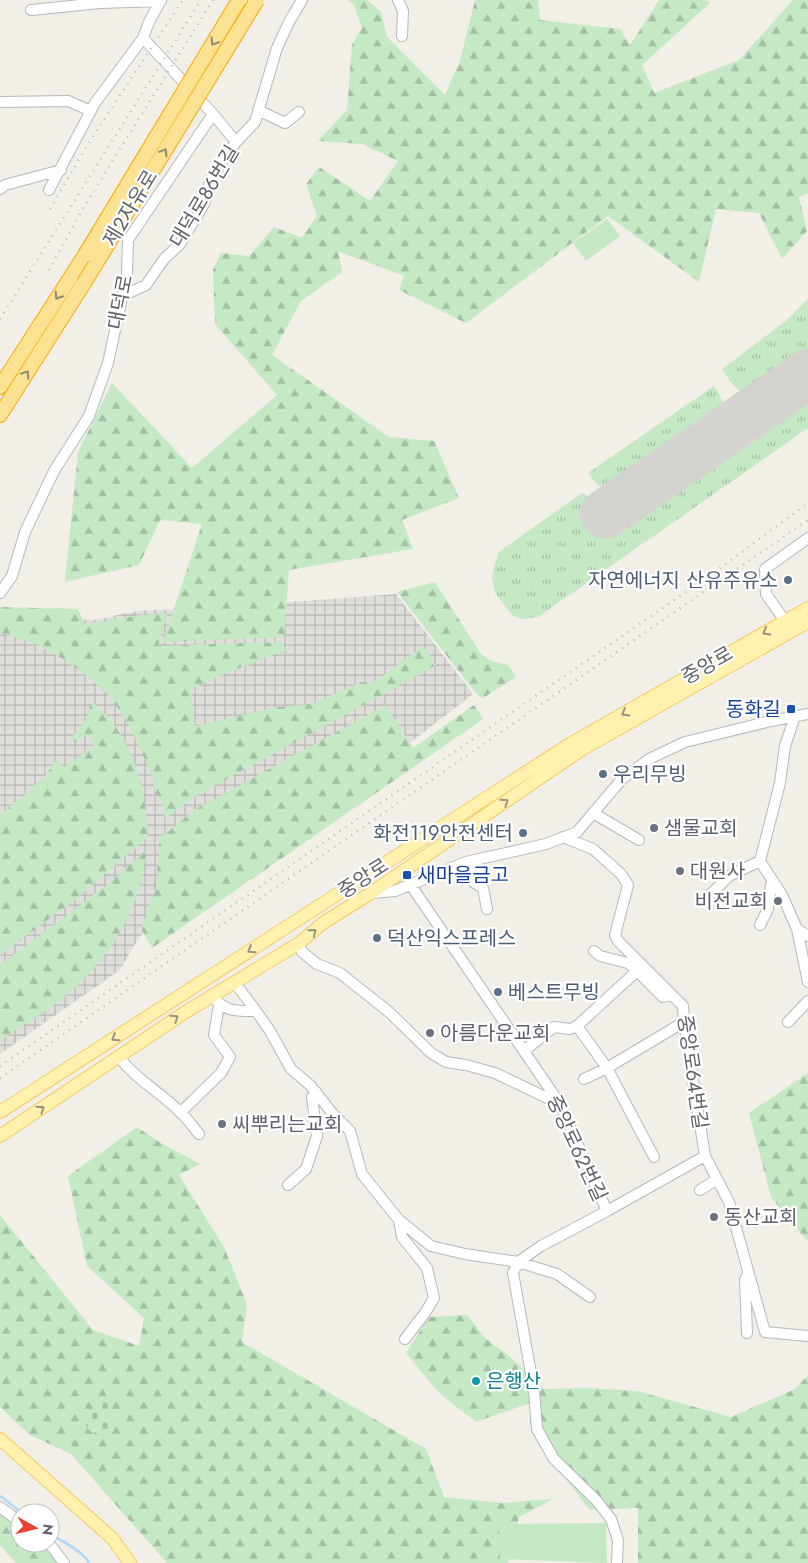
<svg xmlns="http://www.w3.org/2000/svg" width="808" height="1563" font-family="Jost,'Noto Sans KR',sans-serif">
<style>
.industrial{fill:url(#industrial-grid)}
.grass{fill:url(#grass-tufts)}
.forest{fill:url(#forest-firs)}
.cemetery{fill:url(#cemetery-stones)}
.garden{fill:#c5e8c5}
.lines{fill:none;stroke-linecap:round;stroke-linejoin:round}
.stream{stroke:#aadaff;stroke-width:2.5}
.runway{stroke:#d4d3d0;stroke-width:50}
.minor-casing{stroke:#b5b8bc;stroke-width:12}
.major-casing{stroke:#f2c960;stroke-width:14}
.highway-casing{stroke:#f9ab00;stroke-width:16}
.minor{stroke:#fff;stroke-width:10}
.major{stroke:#fff2af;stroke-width:12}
.highway{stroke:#fde293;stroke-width:14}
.rail{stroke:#b6b7b8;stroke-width:2.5;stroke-dasharray:1 6;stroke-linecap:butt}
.highway-bridge-casing{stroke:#f9ab00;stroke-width:16;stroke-linecap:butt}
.highway-bridge{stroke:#fde293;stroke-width:14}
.oneway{stroke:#8e8975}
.oneway2{stroke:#979581}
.service-dot{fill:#5c6f8a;stroke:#fff;stroke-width:2}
.transit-dot{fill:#1a4fb4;stroke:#fff;stroke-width:2}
.worship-dot{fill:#6b7280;stroke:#fff;stroke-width:2}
.culture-dot{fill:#0f9aa8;stroke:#fff;stroke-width:2}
.labels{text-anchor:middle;stroke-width:4.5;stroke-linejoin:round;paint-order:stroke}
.street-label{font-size:20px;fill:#5f6368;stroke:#fff}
.service-label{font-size:20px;fill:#4e5e75;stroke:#fff;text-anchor:start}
.transit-label{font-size:20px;fill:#164399;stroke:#fff;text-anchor:end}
.worship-label{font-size:20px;fill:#5b616d;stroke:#fff;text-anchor:start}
.culture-label{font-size:20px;fill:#0d838f;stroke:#fff;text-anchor:start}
</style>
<defs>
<pattern id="industrial-grid" width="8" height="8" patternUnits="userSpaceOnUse" patternTransform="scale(1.25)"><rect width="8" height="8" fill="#e0deda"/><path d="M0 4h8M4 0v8" fill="none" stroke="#b9b8b5"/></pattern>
<pattern id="grass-tufts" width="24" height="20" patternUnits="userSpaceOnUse" patternTransform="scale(1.25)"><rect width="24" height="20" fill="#c5e8c5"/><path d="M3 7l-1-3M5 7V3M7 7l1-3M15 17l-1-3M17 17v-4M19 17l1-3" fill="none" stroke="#a3c0a4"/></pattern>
<pattern id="forest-firs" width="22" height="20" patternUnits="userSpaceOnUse" patternTransform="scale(1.25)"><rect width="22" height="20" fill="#c5e8c5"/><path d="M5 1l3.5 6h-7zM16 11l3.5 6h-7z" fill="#a3c0a4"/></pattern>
<pattern id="cemetery-stones" width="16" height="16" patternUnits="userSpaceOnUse" patternTransform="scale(1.25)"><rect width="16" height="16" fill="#c5e8c5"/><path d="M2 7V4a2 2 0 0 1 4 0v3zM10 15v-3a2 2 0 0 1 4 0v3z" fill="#a3c0a4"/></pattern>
</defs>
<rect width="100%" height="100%" fill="#f1efe8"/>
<!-- industrial -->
<path class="industrial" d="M396,594l77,100 -58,45 -276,198 -19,33 -120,84v-436l93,2 45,-9 111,-6z"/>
<!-- grass -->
<path class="grass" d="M808,299v59l-49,34c-20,8 -28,-10 -37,-23l65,-49z
M808,385v43l-270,189 -17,2 -8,-3 -18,-23 -3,-16 2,-11 5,-14 5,-4 78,-55 7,4 18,28z
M714,386c8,12 14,22 4,35l-100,67c-15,4 -22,-4 -30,-15z"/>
<!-- forest -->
<path class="forest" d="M347,0h20l14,12 6,25 58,58 15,-34 15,-61h63l2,20 80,9 10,16 29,-45h45l7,2 -69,63 12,28 85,-33 54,-60h15v193l-9,4 8,34 -25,28 -23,-46 -43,-4 -17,73 -91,-66 -142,107 -67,-33 5,-14 -66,-25 4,21 -41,29 -29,54 117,82 45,4 25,57 -57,22 11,29 -124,21 -5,67 -121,5 39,-118 -42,-4 -21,45 -74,17 13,-130 34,-69 80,85 85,-73 -62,-71 -2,-54 8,-17 28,3 25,-29 28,11 15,-22 -11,-32 13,-17 51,34 28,-40 -36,-17 -44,-3 29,-31 5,-66 10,-16 -8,-23z
M435,582l46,72 10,7 17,4 8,12 -33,21 -4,-1 -82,-105z
M0,607l78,2 7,15 56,-9 27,-2 -10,33 124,-4 4,8 -74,29 -21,11 4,36 83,-19 34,-3 49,-22 10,2 52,-38 13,19 -43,24 -199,108 -29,22 -3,-18 -6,-7 -6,-24 -19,-41 -19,-30 -22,-21 -27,-19 -27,-15 -36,-11z
M91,700c8,8 18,16 24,26 25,35 30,70 33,111l-72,62 -76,56v-140l44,-38 13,-18 7,8 30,-21 -5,-11 -14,7 -5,-2 17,-22z
M386,705l27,43 61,-43 9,14 -331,229 -11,-19 15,-41 4,-50 36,-29z
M147,849c-8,63 -35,108 -84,149 -19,16 -42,28 -63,42v-75l107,-80z
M808,1073v169l-37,-45 -22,-84z
M137,1127l22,15 41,22 -21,11 45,72 23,57 -5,38 184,107 18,48 58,6 51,-4 -34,18 -11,46h-341l-96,-109 -41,-19 -30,-28v-192l93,115 46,16 5,-28 -57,-52 -19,-90z
M467,1315l19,24 22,16 36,34 42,-1 51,3 94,26 64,-28 13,-14v188h-170v-55l-48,2 -22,-28 -39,-60 4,-20 -57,20 -37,-29 -33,-40 23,-36z
M0,1514l20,14v15h22l15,20h-41l-16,-18z"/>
<!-- cemetery -->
<path class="cemetery" d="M103,1402l8,2 2,27c-11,5 -22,6 -27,-6 3,-10 6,-19 17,-23z"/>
<!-- garden -->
<path class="garden" d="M607,219l13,17 -34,25 -13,-18z
M606,1523l1,40 -107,-4 -1,-35z"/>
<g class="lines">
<!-- stream -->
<path class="stream" d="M0,1496l22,17
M50,1534c11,6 34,18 39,29"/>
<!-- runway -->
<path class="runway" d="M605,514l203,-140"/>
<!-- minor casing -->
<g class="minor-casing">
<path id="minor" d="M398,0l5,11 -1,25
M31,10l69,-7 61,-2
M0,102l68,-1 23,10
M258,110l27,13 14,-11
M213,114l23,28
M0,189l5,-4 56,-15
M49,190l46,-87 48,-65
M122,296l24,-11 18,-26 16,-15 24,-40 7,-26 25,-36 19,-20 22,-74 12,-26 13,-22
M0,593l12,-17 13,-44 29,-61 35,-55 19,-53 19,-89 1,-34 85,-126 -70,-76 6,-16 12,-22
M785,621l-19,-27 -1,-25 43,-31
M795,716l-10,30 -5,37 -20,78 22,34 15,34 11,7
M593,813l46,27
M563,837l30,12 28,25 7,11 -13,50 3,6 65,65 1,16 21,134 24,46 36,130 43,4
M466,862l7,20 10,6 4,21
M410,884l150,220 47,107 -66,35 -23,16 -5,11 21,117 3,39 17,30 42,41 15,19 7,21 -1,23
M372,893l23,-2 71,-29 80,-18 31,-12 45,-53 27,-20 36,-17 86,-21 37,-7
M706,899l23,-23 31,-15
M760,925l8,-16 3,-24 3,-1
M797,929l11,53
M298,944l4,8 15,12 23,9 49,39 42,41 15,9 20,3 29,8 65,31
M594,951l6,5 28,7 9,8
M235,983l21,28
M212,996c13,16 24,15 44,15l14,20 21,38 19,16 23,29 17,17 12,43 37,46 32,26 34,8 53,8 39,12 33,23
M788,1022l20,-21
M577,1026l30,42 47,89
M524,1051l30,-24 16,2 7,-3 60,-55 26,26 9,-2
M119,1057c17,23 43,36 62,56 7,6 12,14 18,21
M584,1079l23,-11 77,-46
M181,1112l40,-39 9,-16 -16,-22 5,-30
M288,1185l18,-16 11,-33 -5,-39 4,-5
M700,1190l16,-10
M607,1211l98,-55
M399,1220l3,17 25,31 7,30 -9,15 -20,26
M747,1333l-2,-53 2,-4
M0,1507l20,15
M49,1543l15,20"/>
</g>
<!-- major casing -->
<g class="major-casing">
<path id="major" d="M0,1112l570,-368 238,-136
M0,1136l184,-123 114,-69 25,-21 48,-30 210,-143 227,-128
M0,1439l112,99 18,25"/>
</g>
<!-- highway casing -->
<g class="highway-casing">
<path id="highway" d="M0,387l85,-132
M0,415l84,-132"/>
</g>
<!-- minor -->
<use href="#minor" class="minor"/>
<!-- major -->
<use href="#major" class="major"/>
<!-- highway -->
<use href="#highway" class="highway"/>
<!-- rail -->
<path class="rail" d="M50,209l40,-68 93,-141
M49,270l33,-60 131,-210
M0,319l201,-319
M0,1066l712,-492 96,-71
M0,1078l808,-558"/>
<!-- highway-bridge casing -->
<g class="highway-bridge-casing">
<path id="highway-bridge" d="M85,255l154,-255
M84,283l173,-283"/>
</g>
<!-- highway-bridge -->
<use href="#highway-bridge" class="highway-bridge"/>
</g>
<!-- one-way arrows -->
<defs><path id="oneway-chevron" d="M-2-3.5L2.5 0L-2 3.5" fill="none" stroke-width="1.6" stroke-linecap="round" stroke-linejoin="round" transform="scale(1.25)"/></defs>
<g class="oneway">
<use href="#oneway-chevron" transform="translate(214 42) rotate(121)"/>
<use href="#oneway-chevron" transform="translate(164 152) rotate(-59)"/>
<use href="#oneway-chevron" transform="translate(58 296) rotate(123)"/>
<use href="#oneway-chevron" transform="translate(26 374) rotate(-57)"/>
</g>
<g class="oneway2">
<use href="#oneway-chevron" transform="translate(766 632) rotate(150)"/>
<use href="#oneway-chevron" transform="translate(625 713) rotate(150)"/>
<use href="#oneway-chevron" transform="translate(505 802) rotate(-34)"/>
<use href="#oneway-chevron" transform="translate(313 932) rotate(-40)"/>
<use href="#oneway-chevron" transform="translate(251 950) rotate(147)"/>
<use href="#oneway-chevron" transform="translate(175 1018) rotate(-35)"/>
<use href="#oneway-chevron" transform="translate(115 1038) rotate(147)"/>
<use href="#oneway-chevron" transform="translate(41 1109) rotate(-34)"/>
</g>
<!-- markers -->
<g class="service-dot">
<circle cx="788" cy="580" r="5"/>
<circle cx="603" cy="774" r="5"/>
<circle cx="523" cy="833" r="5"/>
<circle cx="377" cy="938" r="5"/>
<circle cx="498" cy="992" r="5"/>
</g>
<g class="transit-dot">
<rect x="786" y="704" width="10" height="10" rx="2.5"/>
<rect x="402" y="870" width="10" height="10" rx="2.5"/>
</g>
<g class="worship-dot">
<circle cx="654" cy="828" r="5"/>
<circle cx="680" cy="871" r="5"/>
<circle cx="778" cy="901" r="5"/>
<circle cx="430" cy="1033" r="5"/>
<circle cx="222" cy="1124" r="5"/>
<circle cx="714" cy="1217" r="5"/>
</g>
<circle class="culture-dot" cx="476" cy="1381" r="5"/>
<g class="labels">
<!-- street labels -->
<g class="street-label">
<text transform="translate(204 196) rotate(-59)" y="7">대덕로86번길</text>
<text transform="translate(130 208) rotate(-59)" y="7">제2자유로</text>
<text transform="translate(120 302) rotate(-79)" y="7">대덕로</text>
<text transform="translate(707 665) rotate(-30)" y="7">중앙로</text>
<text transform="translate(363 878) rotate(-33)" y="7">중앙로</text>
<text transform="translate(693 1072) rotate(82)" y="7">중앙로64번길</text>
<text transform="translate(577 1148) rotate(65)" y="7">중앙로62번길</text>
</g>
<!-- service labels -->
<g class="service-label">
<text x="778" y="587" text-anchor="end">자연에너지 산유주유소</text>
<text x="613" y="781">우리무빙</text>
<text x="513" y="840" text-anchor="end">화전119안전센터</text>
<text x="387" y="945">덕산익스프레스</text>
<text x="508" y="999">베스트무빙</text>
</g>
<!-- transit labels -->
<g class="transit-label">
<text x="781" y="716">동화길</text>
<text x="417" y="882" text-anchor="start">새마을금고</text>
</g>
<!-- worship labels -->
<g class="worship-label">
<text x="664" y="835">샘물교회</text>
<text x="690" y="878">대원사</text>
<text x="768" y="908" text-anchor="end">비전교회</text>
<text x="440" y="1040">아름다운교회</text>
<text x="232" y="1131">씨뿌리는교회</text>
<text x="724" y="1224">동산교회</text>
</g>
<!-- culture labels -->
<g class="culture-label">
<text x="486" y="1388">은행산</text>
</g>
</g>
<!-- north arrow -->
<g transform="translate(35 1528) rotate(98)"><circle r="24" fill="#ffffff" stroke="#bfc1c3"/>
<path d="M0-4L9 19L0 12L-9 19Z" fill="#ea4335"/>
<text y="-8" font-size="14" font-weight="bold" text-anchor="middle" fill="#5f6368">N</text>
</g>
</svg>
